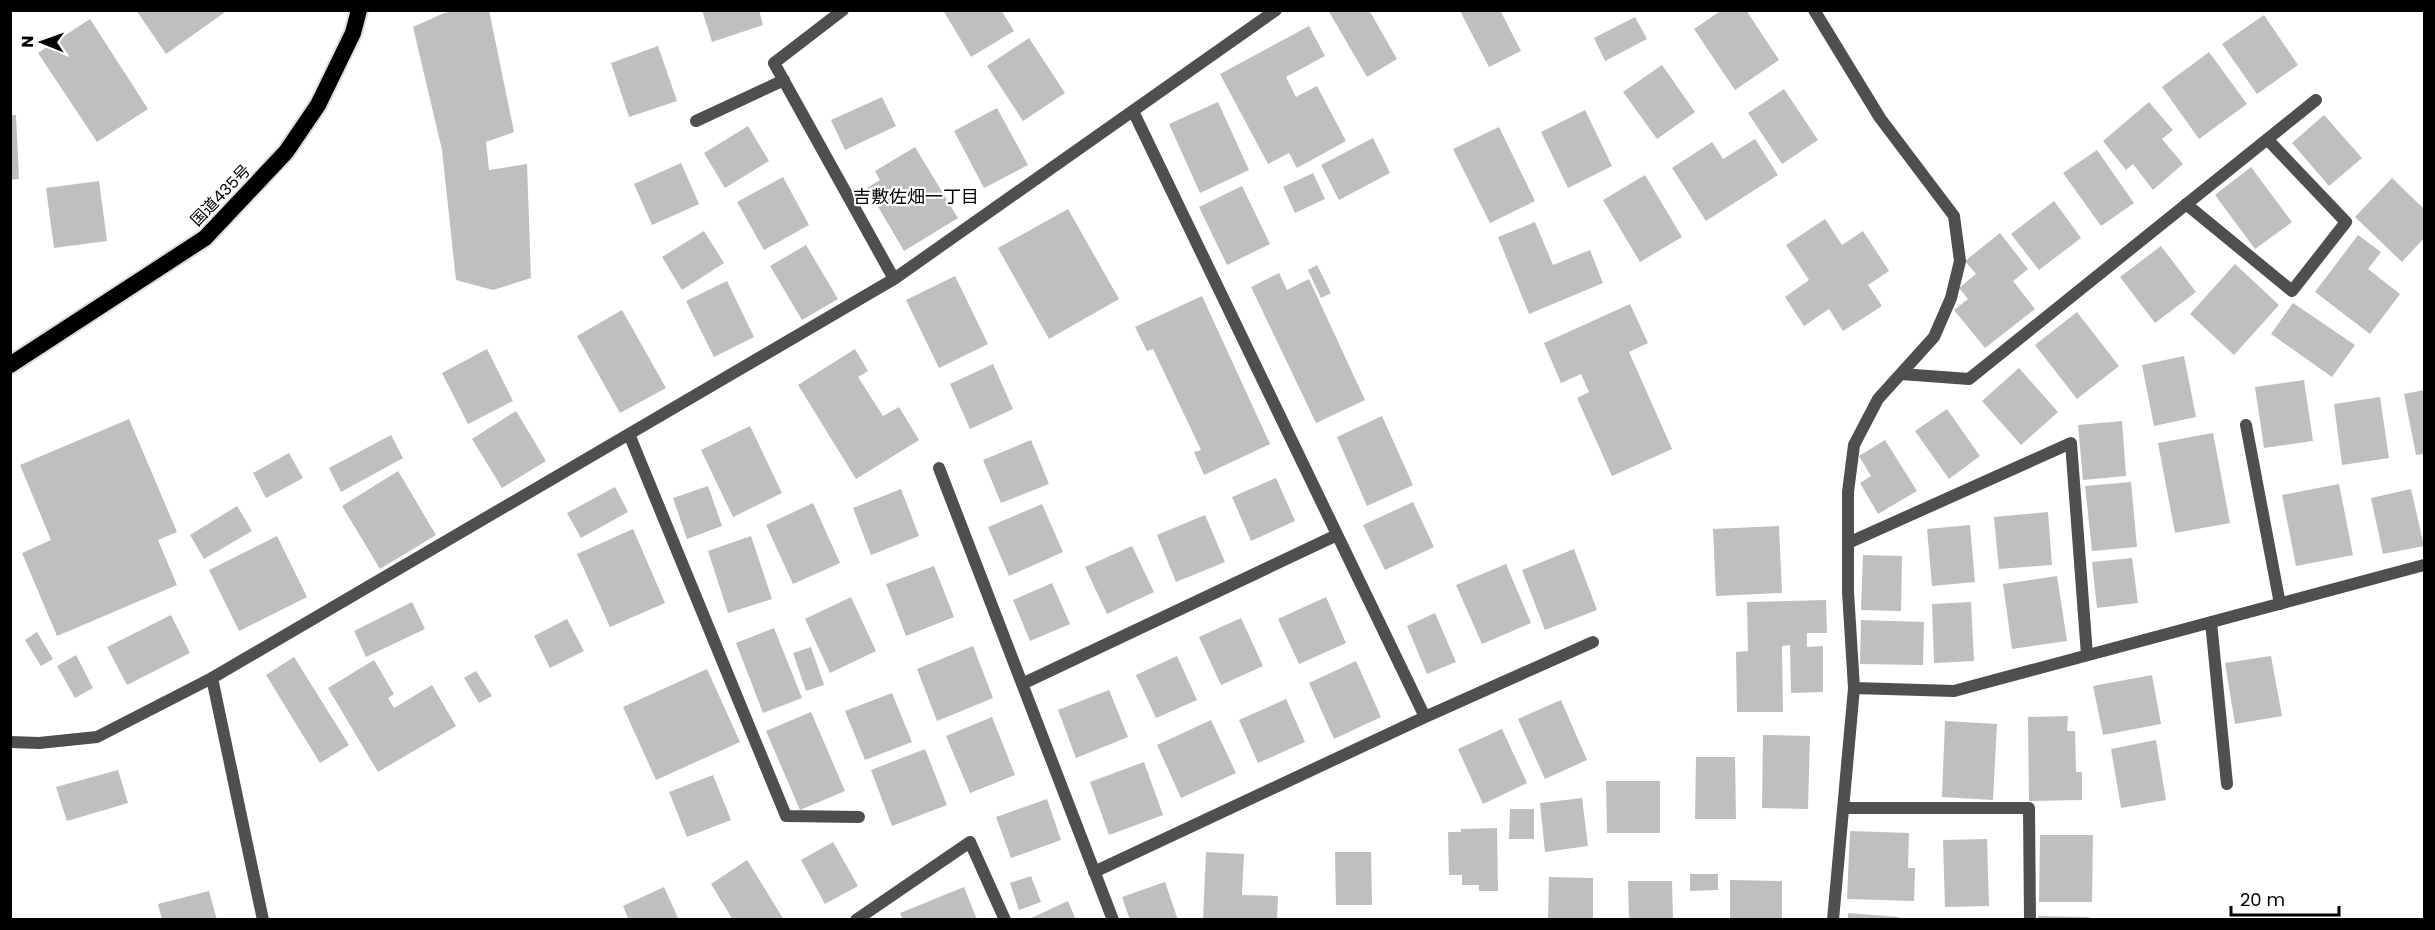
<svg xmlns="http://www.w3.org/2000/svg" width="2435" height="930" font-family="Poppins,'Noto Sans JP',sans-serif">
<style>
.building{fill:#bfbfbf}
.lines{fill:none;stroke-linecap:round;stroke-linejoin:round}
.trunk-casing{stroke:#dbdbdb;stroke-width:20}
.minor{stroke:#4f4f4f;stroke-width:12}
.tertiary{stroke:#4f4f4f;stroke-width:12}
.trunk{stroke:#000;stroke-width:16}
.labels{text-anchor:middle;stroke-width:4.5;stroke-linejoin:round;paint-order:stroke}
.street-label{font-size:16px;fill:#000;stroke:#fff}
.neighbourhood-label{font-size:18px;fill:#000;stroke:#fff}
</style>
<rect width="100%" height="100%" fill="#fff"/>
<!-- building -->
<path class="building" d="M136,10h92l-62,44z
M461,10h28l25,122 -28,10 3,28 38,-6 4,114 -38,12 -37,-10 -14,-130 -29,-123 31,-14z
M702,10h57l4,15 -51,17z
M943,10h58l13,21 -43,26z
M1328,10h41l28,49 -30,18z
M1462,10h38l21,41 -32,16 -29,-56z
M1722,10h24l33,50 -44,30 -41,-61z
M2264,15l34,50 -41,29 -35,-50z
M1635,17l12,22 -42,22 -11,-23z
M90,19l58,90 -51,33 -59,-89z
M1309,26l16,30 -39,21 10,20 21,-11 29,55 -49,27 -8,-15 -21,11 -48,-90z
M1029,38l36,55 -42,28 -36,-55z
M658,46l19,55 -48,16 -18,-54z
M2209,52l38,52 -48,35 -37,-52z
M1662,65l33,47 -38,27 -34,-47z
M1784,89l34,51 -36,24 -34,-51z
M882,97l14,29 -51,24 -14,-30z
M1218,102l31,68 -49,23 -31,-69z
M2149,102l24,28 -11,9 21,25 -30,26 -20,-26 -7,6 -23,-29z
M997,108l31,57 -44,23 -30,-57z
M1585,110l27,56 -44,22 -27,-56z
M10,115h6l3,64 -9,1z
M2324,115l38,43 -33,28 -37,-43z
M748,126l21,35 -44,27 -21,-35z
M1499,127l36,74 -45,22 -37,-74z
M1373,138l17,35 -51,27 -18,-35z
M1755,139l23,36 -72,46 -34,-53 40,-26 11,17z
M915,147l43,71 -54,33 -37,-63 13,-8 -5,-9z
M2097,150l37,53 -33,23 -38,-53z
M681,163l18,41 -47,21 -18,-41z
M2251,167l41,55 -37,27 -40,-54z
M1313,173l12,26 -30,14 -12,-26z
M1645,175l37,62 -42,25 -37,-62z
M783,177l26,48 -45,25 -27,-48z
M2392,178l32,31v29l-22,24 -47,-45z
M99,181l8,60 -53,7 -8,-60z
M1242,186l28,58 -43,21 -28,-58z
M2054,201l27,37 -42,32 -28,-36z
M1068,209l51,90 -70,40 -51,-91z
M1825,219l17,26 21,-14 26,40 -21,14 14,21 -39,25 -14,-22 -25,17 -19,-29 24,-17 -23,-35z
M1535,222l18,43 37,-15 13,33 -74,31 -31,-77z
M704,231l20,32 -42,27 -20,-33z
M2000,233l28,36 -15,12 22,28 -50,39 -31,-38 14,-11 -9,-11 17,-14 -11,-13z
M2358,235l23,17 -13,17 32,25 -30,40 -55,-42z
M806,245l32,54 -36,21 -32,-54z
M2161,246l35,46 -41,31 -35,-46z
M2235,264l44,41 -45,50 -44,-41z
M1317,265l14,28 -10,5 -13,-28z
M1279,273l8,17 22,-11 56,121 -49,23 -65,-136z
M955,276l33,68 -49,24 -33,-68z
M727,281l27,56 -40,20 -28,-56z
M1202,296l68,148 -66,31 -10,-23 7,-2 -48,-101 -6,2 -12,-24z
M2293,303l62,42 -23,32 -61,-43z
M1630,304l18,39 -19,9 43,97 -60,27 -35,-78 12,-6 -8,-18 -20,9 -17,-40z
M622,310l44,78 -46,25 -43,-77z
M2077,312l42,54 -42,33 -42,-54z
M487,349l26,52 -45,23 -26,-51z
M855,349l13,22 -10,6 25,39 16,-9 20,33 -63,39 -58,-94z
M2184,356l12,61 -42,9 -12,-61z
M993,364l20,45 -43,20 -20,-45z
M2019,368l39,44 -37,33 -39,-44z
M2304,380l9,61 -49,7 -9,-61z
M2424,390v64l-8,1 -12,-61z
M2380,397l9,61 -47,7 -8,-61z
M1947,409l33,47 -31,23 -34,-48z
M516,411l30,50 -44,27 -30,-49z
M1382,416l31,69 -46,21 -30,-69z
M129,419l48,113 -19,8 19,45 -120,51 -35,-83 29,-13 -31,-75z
M2122,421l4,55 -43,4 -5,-55z
M750,426l32,67 -49,24 -32,-67z
M2213,433l17,90 -55,10 -17,-90z
M391,435l12,23 -62,34 -12,-24z
M1031,440l18,44 -48,19 -18,-43z
M1885,440l32,51 -39,23 -18,-31 11,-7 -12,-20z
M289,453l14,25 -37,20 -13,-25z
M398,471l38,64 -56,34 -38,-63z
M1276,478l19,43 -44,20 -19,-44z
M2131,482l6,65 -45,4 -7,-65z
M2339,484l14,71 -57,11 -14,-71z
M708,486l14,40 -35,13 -14,-41z
M615,487l13,25 -47,26 -14,-25z
M901,489l18,47 -48,19 -18,-47z
M2411,489l13,57 -41,8 -12,-56z
M1413,502l21,45 -49,23 -22,-45z
M813,503l27,60 -47,21 -27,-59z
M1042,504l21,48 -54,24 -21,-49z
M237,506l15,25 -48,28 -14,-24z
M2048,512l4,53 -53,4 -5,-52z
M1205,515l20,47 -49,20 -19,-47z
M1970,525l5,57 -43,4 -5,-57z
M1779,526l3,67 -66,3 -3,-67z
M633,529l32,74 -55,24 -33,-73z
M277,536l30,61 -68,34 -30,-61z
M751,536l21,63 -44,14 -20,-62z
M1132,546l22,46 -47,22 -22,-47z
M1574,549l23,61 -52,20 -23,-60z
M1863,555l39,1 -1,55 -40,-1z
M2132,558l6,45 -41,5 -5,-46z
M1506,564l25,59 -49,21 -26,-59z
M934,566l20,51 -48,19 -20,-52z
M2057,576l10,65 -55,8 -9,-65z
M1052,583l18,41 -40,17 -17,-41z
M851,597l25,54 -46,22 -25,-54z
M1326,597l20,46 -47,21 -21,-45z
M1826,600l1,33h-20v14l16,-1v46l-32,1 -1,-48 -8,1 1,66h-46l-1,-60 12,-1 -1,-49z
M412,602l13,27 -59,28 -12,-26z
M1971,602l3,59 -40,2 -2,-59z
M1435,613l21,49 -29,12 -20,-48z
M171,615l19,38 -63,32 -20,-38z
M1241,618l22,48 -42,19 -22,-48z
M567,619l17,32 -34,17 -16,-32z
M1861,620l63,2 -1,43 -63,-1z
M774,628l28,70 -39,15 -27,-70z
M37,632l16,27 -12,7 -16,-26z
M973,646l20,52 -56,23 -20,-52z
M811,647l13,38 -18,6 -13,-38z
M76,655l17,33 -18,10 -18,-32z
M1177,656l20,44 -41,18 -20,-43z
M2271,656l11,60 -47,8 -10,-61z
M294,657l55,88 -29,18 -54,-88z
M374,660l20,34 -6,4 6,10 38,-23 24,41 -78,46 -50,-84z
M1356,661l25,56 -47,22 -25,-56z
M707,669l33,73 -84,38 -33,-73z
M476,671l16,25 -13,7 -15,-25z
M2152,675l9,49 -58,11 -10,-49z
M1109,690l19,47 -52,21 -18,-48z
M892,693l20,49 -47,18 -20,-49z
M1286,699l19,43 -47,21 -19,-43z
M1561,700l26,60 -42,19 -27,-60z
M811,712l34,79 -45,19 -34,-79z
M2068,716l-1,15h8l1,41h6v28l-53,1 -1,-84z
M992,717l23,58 -45,18 -24,-57z
M1211,720l25,53 -55,25 -24,-53z
M1945,721l52,3 -4,76 -51,-3z
M1502,729l25,54 -44,21 -25,-55z
M1763,735l47,1 -2,73 -46,-1z
M2156,740l10,60 -45,8 -10,-59z
M925,749l22,56 -55,21 -21,-56z
M1696,757h39l1,62h-41z
M1144,762l19,53 -54,20 -19,-53z
M118,770l10,33 -61,18 -11,-34z
M713,775l18,45 -44,17 -18,-45z
M1606,781h54v52h-53z
M1582,798l6,48 -43,6 -5,-49z
M1047,799l14,41 -50,18 -15,-41z
M1510,809h24v30h-25z
M1497,828l1,63h-19v-6h-17v-10h-13l-1,-43h13v-3z
M1850,831l59,2 -1,35h7l-1,33 -67,-2z
M2040,835h53l-1,67h-53z
M1987,839l2,67 -44,1 -2,-67z
M833,842l25,44 -33,18 -24,-44z
M1206,852l38,2 -2,41 36,1 -1,24h-74z
M1335,852h36l1,53h-36z
M747,860l37,60h-51l-22,-36z
M1690,874h28v16l-28,1z
M1031,876l10,26 -22,8 -9,-27z
M1549,877l44,1v42h-45z
M1730,880l52,1v39h-52z
M1628,881h44l1,39h-44z
M1165,882l13,38h-48l-8,-23z
M664,887l15,33h-50l-6,-14z
M964,887l13,33h-74l-3,-7z
M209,891l8,29h-55l-4,-16z
M1068,901l8,19h-49z
M1848,913l51,4v3h-51z
M2038,916l51,1v3h-51z"/>
<g class="lines">
<!-- trunk casing -->
<g class="trunk-casing">
<path id="trunk" d="M10,365l195,-127 81,-86 32,-47 35,-72 6,-23"/>
</g>
<!-- minor -->
<path class="minor" d="M843,10l-69,53 120,216
M1814,10l66,108 74,98 6,45 -9,37 -17,39 -56,62 -24,46 -6,47v100l6,96 -21,232
M1133,111l292,606
M696,121l88,-41
M2186,204l106,87 54,-69 -79,-83
M1901,374l68,5 347,-279
M2246,425l34,179
M629,434l157,382 73,1
M939,468l174,452
M1848,543l223,-100 16,212
M2211,622l16,162
M212,678l682,-399 382,-269
M1022,684l315,-149
M1854,688l100,3 470,-126
M1844,808h185l1,112
M1094,872l331,-155 168,-75
M856,920l114,-78 35,78"/>
<!-- tertiary -->
<path class="tertiary" d="M10,742l29,1 58,-6 115,-59 51,242"/>
<!-- trunk -->
<use href="#trunk" class="trunk"/>
</g>
<g class="labels">
<!-- street labels -->
<g class="street-label">
<text transform="translate(220 195) rotate(-46)" y="6">国道435号</text>
</g>
<!-- neighbourhood labels -->
<g class="neighbourhood-label">
<text x="916" y="203">吉敷佐畑一丁目</text>
</g>
</g>
<!-- border -->
<rect width="2435" height="930" fill="none" stroke="#000000" stroke-width="24"/>
<!-- north arrow -->
<g transform="translate(42 42) rotate(271)" stroke="#ffffff" stroke-width="4.5" paint-order="stroke">
<path d="M0-4.5L10 22L0 15L-10 22Z" fill="#000000"/>
<text y="-9" font-size="16" font-weight="bold" text-anchor="middle" fill="#000000">N</text>
</g>
<!-- scale -->
<path d="M2231 906v9h108v-9" fill="none" stroke="#000000" stroke-width="3"/>
<text x="2240" y="906" font-size="18" fill="#000000" stroke="#ffffff" stroke-width="4.5" paint-order="stroke">20 m</text>
</svg>
